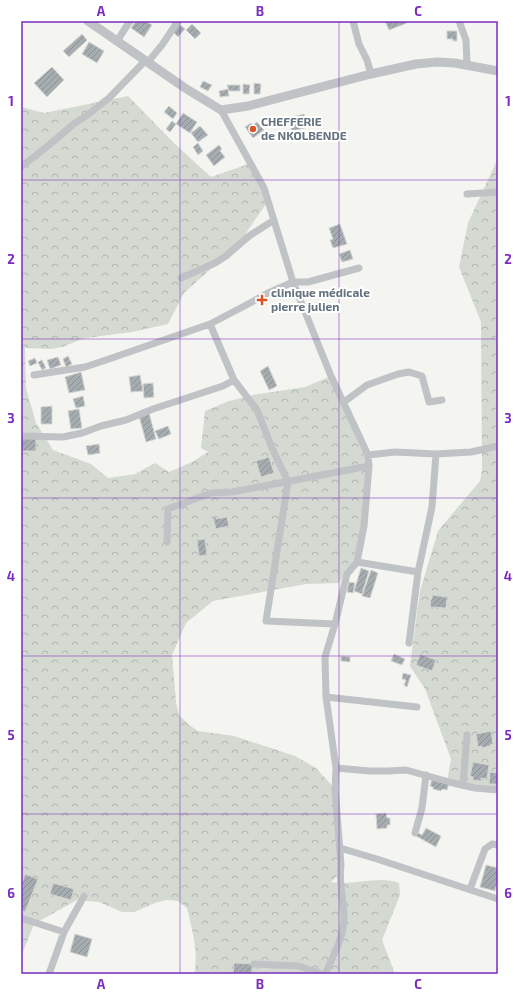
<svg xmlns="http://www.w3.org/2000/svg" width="519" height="995" font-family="'Exo 2',sans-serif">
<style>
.forest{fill:url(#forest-crowns)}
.building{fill:url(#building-hatch);stroke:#d5d5d2}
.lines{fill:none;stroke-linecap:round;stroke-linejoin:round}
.minor{stroke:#bfc3c6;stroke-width:7}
.tertiary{stroke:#bfc3c6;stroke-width:9}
.grid{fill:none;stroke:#7b2cbf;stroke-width:1;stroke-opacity:0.55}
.poi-dot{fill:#db5428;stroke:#fff;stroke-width:1.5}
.labels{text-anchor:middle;stroke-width:4;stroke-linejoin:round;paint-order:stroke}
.poi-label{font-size:12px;font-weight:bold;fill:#64737f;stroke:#fff;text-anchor:start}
.neatline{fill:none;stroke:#7b2cbf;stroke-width:1.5}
.grid-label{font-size:13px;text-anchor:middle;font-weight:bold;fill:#7b2cbf}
</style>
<defs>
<pattern id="forest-crowns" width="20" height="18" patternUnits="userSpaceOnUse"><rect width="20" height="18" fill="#d4dad1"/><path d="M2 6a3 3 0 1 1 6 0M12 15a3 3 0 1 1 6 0" fill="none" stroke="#b0b5af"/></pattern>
<pattern id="building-hatch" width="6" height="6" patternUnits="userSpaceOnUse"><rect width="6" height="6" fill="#a6adb1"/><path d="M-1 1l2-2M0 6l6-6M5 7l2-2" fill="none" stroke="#8b9195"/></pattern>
</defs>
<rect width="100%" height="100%" fill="#f4f4f0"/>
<!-- forest -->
<path class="forest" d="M128,96l47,48 36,33 43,-15 16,36 -26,38 -21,22 -39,35 -16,31 -36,8 -47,6 -23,9 -11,2 -26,-1 1,40 10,35 17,27 38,14 17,14 27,-4 20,-11 14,9 23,-10 16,-10 -7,-4 4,-37 24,-10 24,-6 52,-8 26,-11 39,83 -5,61 -12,42 -14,21 -33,1 -93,17 -27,22 -14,32 4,47 3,13 9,9 10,7 36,5 61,20 21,12 19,21 4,85 -8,8c23,4 47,-7 68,1l1,12 -18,45 13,34h-118l-2,-2 -1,2h-80c5,-21 -2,-45 -7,-66l-9,-7 -12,-1 -11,3 -21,9h-12l-23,-10 -13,-1 -2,-5 -50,28 -13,33v-850l23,6z
M498,158v631l-51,-7 4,-23 -26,-70 -15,-23 10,-75 18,-60 42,-50 2,-12 -1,-147 -22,-55 9,-44z"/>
<!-- building -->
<path class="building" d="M136,21h9l7,4 -8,12 -13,-9z
M385,21h21l1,2 -18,7z
M179,24l6,5 -7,8 -6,-6z
M192,24l9,9 -6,6 -9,-9z
M447,31h10v10h-4v-2h-6z
M82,34l5,6 -18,17 -6,-6z
M89,42l15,9 -7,12 -15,-9z
M52,67l12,13 -17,17 -13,-14z
M203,81l9,4 -4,6 -8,-4z
M254,83l7,1 -1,10h-6z
M243,84l7,1 -1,9h-6z
M227,85h13v6h-11z
M228,89l1,7 -9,1 -1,-6z
M169,106l8,7 -4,6 -9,-7z
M183,113l14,9 -7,11 -14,-9z
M304,114l4,13 -16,4 -4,-13z
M172,121l4,3 -6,8 -4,-3z
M257,122l7,8 -11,8 -8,-11 6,-4 2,2z
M200,126l8,9 -10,7 -7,-9z
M198,143l5,8 -5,4 -5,-8z
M219,145l3,4 -2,2 5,6 -11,9 -8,-11z
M340,224l7,20 -14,4 -3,-8 3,-1 -4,-11z
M350,250l3,9 -11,3 -3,-8z
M68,356l4,8 -6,3 -3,-8z
M58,357l3,8 -11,4 -3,-9z
M35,358l2,5 -7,3 -2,-5z
M42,360l4,8 -4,2 -4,-8z
M268,366l9,20 -8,4 -9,-19z
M81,372l4,18 -16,3 -4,-16z
M140,375l3,16 -12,1 -2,-15z
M153,383l1,14 -10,1 -1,-14z
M83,396l2,10 -9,2 -3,-9z
M52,406v18h-11v-17z
M79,409l3,19 -11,1 -3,-18z
M149,413l7,26 -10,3 -7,-26z
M168,426l3,8 -12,5 -4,-8z
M21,437h15v14h-15z
M99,444l1,9 -12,2 -2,-9z
M269,457l5,16 -13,4 -5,-16z
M216,516v3l11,-2 2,9 -13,3 -3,-12z
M205,539l2,16 -8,1 -2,-16z
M361,568l8,3 -7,23 -8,-3z
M371,570l7,3 -8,25 -8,-2z
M349,582l6,1 -2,10 -6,-1z
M432,595l15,2 -1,11 -16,-1 1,-8h1z
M394,654l11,5 -3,6 -11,-4z
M420,654l16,6 -4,11 -16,-6z
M341,656l9,1v5l-9,-1z
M403,673l8,2 -4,12 -3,-2 2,-5 -4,-1z
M491,731l2,13 -3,1v1l-8,2v-2l-4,1 -2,-13z
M473,762l16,3 -2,14 -6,-1v3l-8,-1v-3l-3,-1z
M490,772l8,1v11h-9z
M432,779l17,4 -2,7 -5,-1 -1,2 -8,-2v-2l-3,-1z
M386,813l1,5h3v7h-3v3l-10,1 -1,-15z
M426,828l15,8 -5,11 -20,-11 2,-3 4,2z
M486,865l12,3v11l-3,12 -15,-4z
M25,874l13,5 -13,33 -4,-2v-24z
M53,883l21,6 -3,11 -21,-6z
M75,934l17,5 -5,18 -17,-5z
M234,963l18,1v10h-19z"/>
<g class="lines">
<!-- minor -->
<path class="minor" d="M353,21l6,23 8,16 4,14
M459,21l7,19 1,25
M117,41l13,-20
M148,62l14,-17 16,-24
M221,110l43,78 29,94 38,94 37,79 1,11 -5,60 -7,36 -10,12 -12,50 -10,33 1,40 10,71 -1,21 6,76c-3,18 4,38 3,56 -1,17 -12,38 -19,53
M21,167l28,-22 26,-22 11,-7 23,-18 36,-37
M467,194l31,-2
M181,278l34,-15 11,-7 23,-20 25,-16
M34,375l51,-8 24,-8 101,-35 40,-21 18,-10 25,-11h15l51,-14
M234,380l23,30 15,38 16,34 -22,139 69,3
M344,402l23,-17 31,-11 11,-2 13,4 7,26 13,-2
M21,436l42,1 19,-4 19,-7 25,-6 27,-11 70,-23 11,-6 -24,-56
M368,455l27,-3 41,2 35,-2 27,-6
M167,542l1,-33 43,-16 21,-1 137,-26
M357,562l61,10
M409,643l9,-71 14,-65 4,-53
M326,697l91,10
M336,768l34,3h18l18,-1 47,13 22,5 23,2
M463,785l4,-50
M415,833l7,-25 4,-33
M340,848l37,11 121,40
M470,889l15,-40 7,-5 6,1
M21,918l43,14
M254,964l45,2 22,8
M49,974l15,-42 20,-36"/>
<!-- tertiary -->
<path class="tertiary" d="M88,21l97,67 36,22 27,-4 123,-32 45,-10 21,-2 18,1 43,8"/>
</g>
<!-- grid -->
<path class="grid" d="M180,21v953M339,21v953M21,180h477M21,339h477M21,498h477M21,656h477M21,814h477"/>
<!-- markers -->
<g class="poi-dot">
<circle cx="253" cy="129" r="4"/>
<path d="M260 294h4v4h4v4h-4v4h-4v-4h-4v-4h4z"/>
</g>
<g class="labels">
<!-- poi labels -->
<g class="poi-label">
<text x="261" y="126">CHEFFERIE<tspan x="261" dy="14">de NKOLBENDE</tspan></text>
<text x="271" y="297">clinique médicale<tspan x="271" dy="14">pierre julien</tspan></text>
</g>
</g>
<!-- border -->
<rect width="519" height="995" fill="none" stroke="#ffffff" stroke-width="44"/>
<rect x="22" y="22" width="475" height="951" class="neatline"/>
<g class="grid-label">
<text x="101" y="16">A</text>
<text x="260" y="16">B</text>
<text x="418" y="16">C</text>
<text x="11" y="106">1</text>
<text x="508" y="106">1</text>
<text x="11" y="264">2</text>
<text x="508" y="264">2</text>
<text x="11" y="423">3</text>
<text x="508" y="423">3</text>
<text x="11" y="581">4</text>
<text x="508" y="581">4</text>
<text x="11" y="740">5</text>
<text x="508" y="740">5</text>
<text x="11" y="898">6</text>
<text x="508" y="898">6</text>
<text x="101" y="989">A</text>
<text x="260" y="989">B</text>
<text x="418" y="989">C</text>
</g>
</svg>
